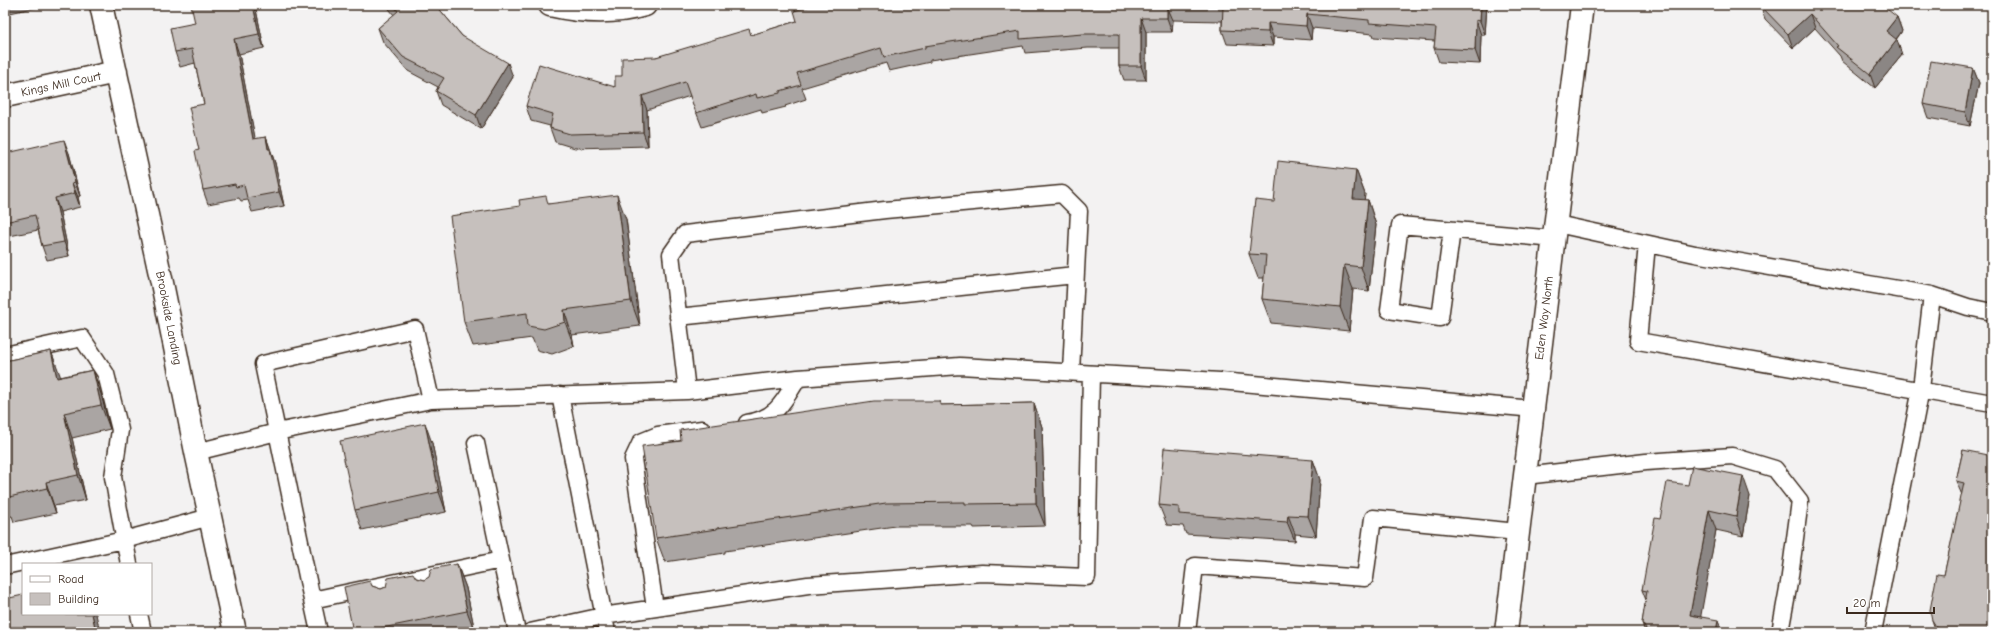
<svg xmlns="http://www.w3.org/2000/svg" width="1997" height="637" font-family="'Comic Neue',sans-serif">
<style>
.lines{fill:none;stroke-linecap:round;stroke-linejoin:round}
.service-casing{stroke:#3b2a1e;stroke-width:19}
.minor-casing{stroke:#3b2a1e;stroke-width:25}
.tertiary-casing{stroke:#3b2a1e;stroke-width:25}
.service{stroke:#fff;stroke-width:16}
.minor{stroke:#fff;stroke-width:22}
.tertiary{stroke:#fff;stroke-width:22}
.wall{fill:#aaa5a3;stroke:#3b2a1e}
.shaded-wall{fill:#8b8684;stroke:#3b2a1e}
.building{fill:#c6c0bd;stroke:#3b2a1e}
.labels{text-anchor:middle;stroke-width:3;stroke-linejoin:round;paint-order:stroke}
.street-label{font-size:12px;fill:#3b2a1e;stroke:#fff}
</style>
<rect width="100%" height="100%" fill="#f3f2f2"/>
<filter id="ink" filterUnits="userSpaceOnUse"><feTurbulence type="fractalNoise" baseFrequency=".025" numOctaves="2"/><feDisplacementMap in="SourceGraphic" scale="8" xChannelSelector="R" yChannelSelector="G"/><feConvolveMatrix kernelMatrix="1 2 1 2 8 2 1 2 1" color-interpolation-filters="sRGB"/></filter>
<g filter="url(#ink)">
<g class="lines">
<!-- service casing -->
<g class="service-casing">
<path id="service" d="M1557,224l138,30 237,41 -11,94 -48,243
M1452,230l-12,88 -51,-8 11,-85 155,14
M1647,244l-9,97 354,62
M1932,295l36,12 24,5
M678,317l397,-42
M5,355l77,-17 24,36 14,56 -7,47 16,87
M687,391l-16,-137 14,-20 200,-24 177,-16 17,17 -8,161
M560,395l47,237
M431,400l-16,-71 -152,35 49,236 189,-40 16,72
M747,423c29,-4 37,-22 51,-45
M476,443l25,117
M196,452l81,-20 154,-32 256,-9 111,-13 162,-12 260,15 313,28
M1525,476l121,-14 86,-6 43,13 25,32 -11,82 -9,49
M5,566l119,-26 86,-23
M312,600l7,32
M655,608l-22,-149 8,-17 17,-7 44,-6
M139,614l4,18
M530,632l73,-16 205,-31 174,-12 105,4 4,-203
M1187,632l8,-66 170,12 8,-60 145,14"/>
</g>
<!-- minor casing -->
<g class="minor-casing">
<path id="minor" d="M101,5l61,278 34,169 39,180
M550,5c30,7 65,9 95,0
M5,96l111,-24"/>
</g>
<!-- tertiary casing -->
<g class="tertiary-casing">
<path id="tertiary" d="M1506,632l76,-627"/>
</g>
<!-- service -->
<use href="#service" class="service"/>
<!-- minor -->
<use href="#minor" class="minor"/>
<!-- tertiary -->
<use href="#tertiary" class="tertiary"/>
</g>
<!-- wall -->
<path class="wall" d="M5,5h33v2l-33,7z
M255,5l9,43 -25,6 16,85 11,-2 9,26 9,43 -32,6 -4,-12 -7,1 -2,-3 -31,6 -5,-14 -4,-40 5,-46 -9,-41 -15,4 -5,-15 20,-29z
M386,5h50l26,31 51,41 -32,52 -40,-24 -5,-14 2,-4 -30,-16 -25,-29 -5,-14 16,-13z
M1487,5l-2,30h-4l-1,29 -41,-2 -5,-14 1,-7 -61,-4 -1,-3 -61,-6 -1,12 -38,-3v9l-46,-2 -5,-14v-9l-49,-1 -1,12h-26v48h-22l-5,-14v-18h-31l-63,5 -2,-7 -93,14v2l-41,9 -3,-8 -84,25 4,11 -21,7 1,1 -24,6 -1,-4 -59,18 -12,-31 -43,14 1,36 -73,2 -20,-6 -5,-14v-2l-19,-5 -5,-15 89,-19 7,-11 34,-19 96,-22 45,-14 25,-15z
M1760,5l137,12 5,14 -6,9h1l5,15 -27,33 -33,-27 -2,-5 -25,-28 -22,20 -28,-29z
M1973,68l6,15 -9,43 -42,-8 -5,-14z
M5,143l3,9 61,1 11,43 -2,1 2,10 -20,5 9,44 -22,4 -5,-14 -4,-16 -33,7z
M1356,170l9,24 -1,6h4l8,25 -7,66 -16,-2 -4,42 -78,-8 -9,-24 2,-21h-6l-9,-24 25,-52z
M549,204l77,15 14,107 -68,9 2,11 -22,8 -15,-4 -5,-12 -59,8 -9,-24z
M51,351l9,26 33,-7 8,24 9,35 -38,9 14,62 -32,6 2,7 -42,9 -2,-6 -7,1v-156z
M940,401l1,4 93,-2 8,24 3,99 -71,2 -1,-2h-78l-170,25v2l-60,9 -9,-24z
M432,443l14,69 -84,18 -7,-20z
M1963,450l29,182h-56l-4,-12 12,-45 18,-80 -6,-14z
M1313,460l7,20 -4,56 -21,-2v7l-109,-7 -3,-8 -16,-1 -8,-20z
M1688,485l62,11 -7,40 -27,-6 -16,86 23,16h-78l-3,-9 4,-23 -4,-10 18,-71z
M457,564l9,24 9,44h-122l19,-46 9,3 5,-2 30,-9 8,2z"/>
<!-- shaded-wall -->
<path class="shaded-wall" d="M253,5h2l9,43 -5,-14z
M1481,5h6l-2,30 -5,-14z
M1167,6l6,14 -1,12 -5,-14z
M1307,14l5,14 -1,12 -5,-14z
M1810,14l5,14 -22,20 -5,-14z
M1897,17l5,14 -11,15 -5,-15z
M1141,18l5,14v48l-5,-14z
M1476,20l5,15 -1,29 -5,-14z
M1268,23l5,14v9l-5,-14z
M234,39l5,15 19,99 -5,-14z
M1897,40l5,15 -27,33 -5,-14z
M508,63l5,14 -32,52 -5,-14z
M1973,68l6,15 -9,43 -5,-14z
M642,96l5,14 1,36 -5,-14z
M266,137l9,26 9,43 -5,-14 -11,-43z
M64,140l5,13 11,43 -5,-14z
M1356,170l9,24 -3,29 -9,-24z
M72,183l6,14 2,10 -5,-14z
M617,195l9,24 14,107 -9,-25z
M55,198l5,14 9,44 -5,-14z
M1368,200l8,25 -7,66 -8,-24z
M1344,265l9,24 -4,42 -9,-24z
M564,310l8,25 2,11 -9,-24z
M51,351l9,24 6,27 -9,-24z
M93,370l8,24 9,35 -9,-24z
M1034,403l8,24 3,99 -9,-23z
M64,413l8,25 14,62 -8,-25z
M425,423l7,20 14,69 -7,-20z
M1313,460l7,20 -4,56 -8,-20z
M1743,476l7,20 -7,40 -7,-20z
M46,482l8,24 2,7 -9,-25z
M1709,510l7,20 -18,102 -8,-17z
M1288,515l7,19v7l-8,-19z
M457,564l9,24 9,44 -8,-21z
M92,614h4l4,18h-4z
M1718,620l5,12h-7z"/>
<!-- building -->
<path class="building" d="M191,5h62l6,29 -25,5 19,100 13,-2 2,12h2l9,43 -32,6 -3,-13 -8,2 -1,-3 -32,6 -8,-39 4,-1 -10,-43 15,-3 -12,-55 -17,3 -5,-24 25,-5z
M393,5h43l26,31 46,27 -32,52 -40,-24 8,-13 -41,-21 -25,-29 20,-17z
M814,5h8v1l4,-1h655l-1,16 -4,-1 -1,30 -41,-2 2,-20 -67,-5v-3l-62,-6 -1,12 -38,-3v9l-46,-2 1,-23 -56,-1v12h-26v48h-22v-32h-36l-63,5v-8l-95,15v2l-41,9 -3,-9 -84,25 4,12 -21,6v2l-23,5 -1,-4 -60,19 -11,-31 -43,14 1,36 -73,2 -20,-6 3,-14 -27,-8 13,-42 76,23v-11h7v-18l34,-1 93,-28 2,6 46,-14 -3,-10z
M1760,5h107v1l1,-1h14l15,12 -11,14 11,9 -27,34 -34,-27 2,-1 -28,-32 -22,20z
M1931,61l42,7 -8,44 -42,-8z
M64,140l11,42 -3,1 3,10 -20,5 9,44 -22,4 -7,-31 -30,7v-79l2,10z
M1278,161l78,9 -3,29 15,1 -7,67 -17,-2 -4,42 -78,-8 4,-44 -17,-1 6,-54 19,2z
M617,195l14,106 -67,9 1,12 -21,7 -16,-3 -1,-13 -63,9 -14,-106 70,-10 -1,-6 27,-4 2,8z
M51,351l6,27 36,-8 8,35 -37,8 14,62 -32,7 1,6 -42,10v-137z
M874,401h66v4l94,-2 2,100 -71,1v-2l-79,1 -169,25v1l-61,9 -14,-92 39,-5 -1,-11z
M425,423l14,69 -84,18 -15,-69z
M1164,448l149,12 -5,56 -20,-1 -1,7 -108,-8v-7l-20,-2z
M1963,450l29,6v176h-47l-8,-4 -5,-8 -2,-10 7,-36 7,1 20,-92 -8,-2z
M1692,466l51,10 -7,40 -27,-6 -19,105 28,5 -2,12h-68l-6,-9 5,-32 -5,-1 13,-72 5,1 7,-37 21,3z
M457,564l10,47 -105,21h-9l-9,-45 26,-6 2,5 9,3 5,-2 2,-9 25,-5 3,5 8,2 5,-3 2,-8z
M23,595v19h69l4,18h-91v-33z"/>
</g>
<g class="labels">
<!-- street labels -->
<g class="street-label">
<text transform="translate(61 84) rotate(-12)" y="4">Kings Mill Court</text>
<text transform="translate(169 318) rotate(79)" y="4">Brookside Landing</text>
<text transform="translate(1544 318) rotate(-83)" y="4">Eden Way North</text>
</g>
</g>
<!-- margin -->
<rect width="1997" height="637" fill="none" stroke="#fff" stroke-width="20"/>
<rect x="10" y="10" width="1977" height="617" fill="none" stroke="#3b2a1e" stroke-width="1.5" filter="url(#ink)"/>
<!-- legend -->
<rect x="22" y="563" width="130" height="52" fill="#ffffff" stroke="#b1aaa5"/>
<rect x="30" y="576" width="20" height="6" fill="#ffffff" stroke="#b1aaa5"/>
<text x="58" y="583" font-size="12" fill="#3b2a1e">Road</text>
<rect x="30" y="593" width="20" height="12" fill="#c6c0bd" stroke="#b1aaa5"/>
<text x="58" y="603" font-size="12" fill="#3b2a1e">Building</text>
<!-- scale -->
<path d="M1847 607v6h87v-6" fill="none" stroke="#3b2a1e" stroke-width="2"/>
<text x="1853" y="607" font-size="12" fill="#3b2a1e" stroke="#ffffff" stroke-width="3" paint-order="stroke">20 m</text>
</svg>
